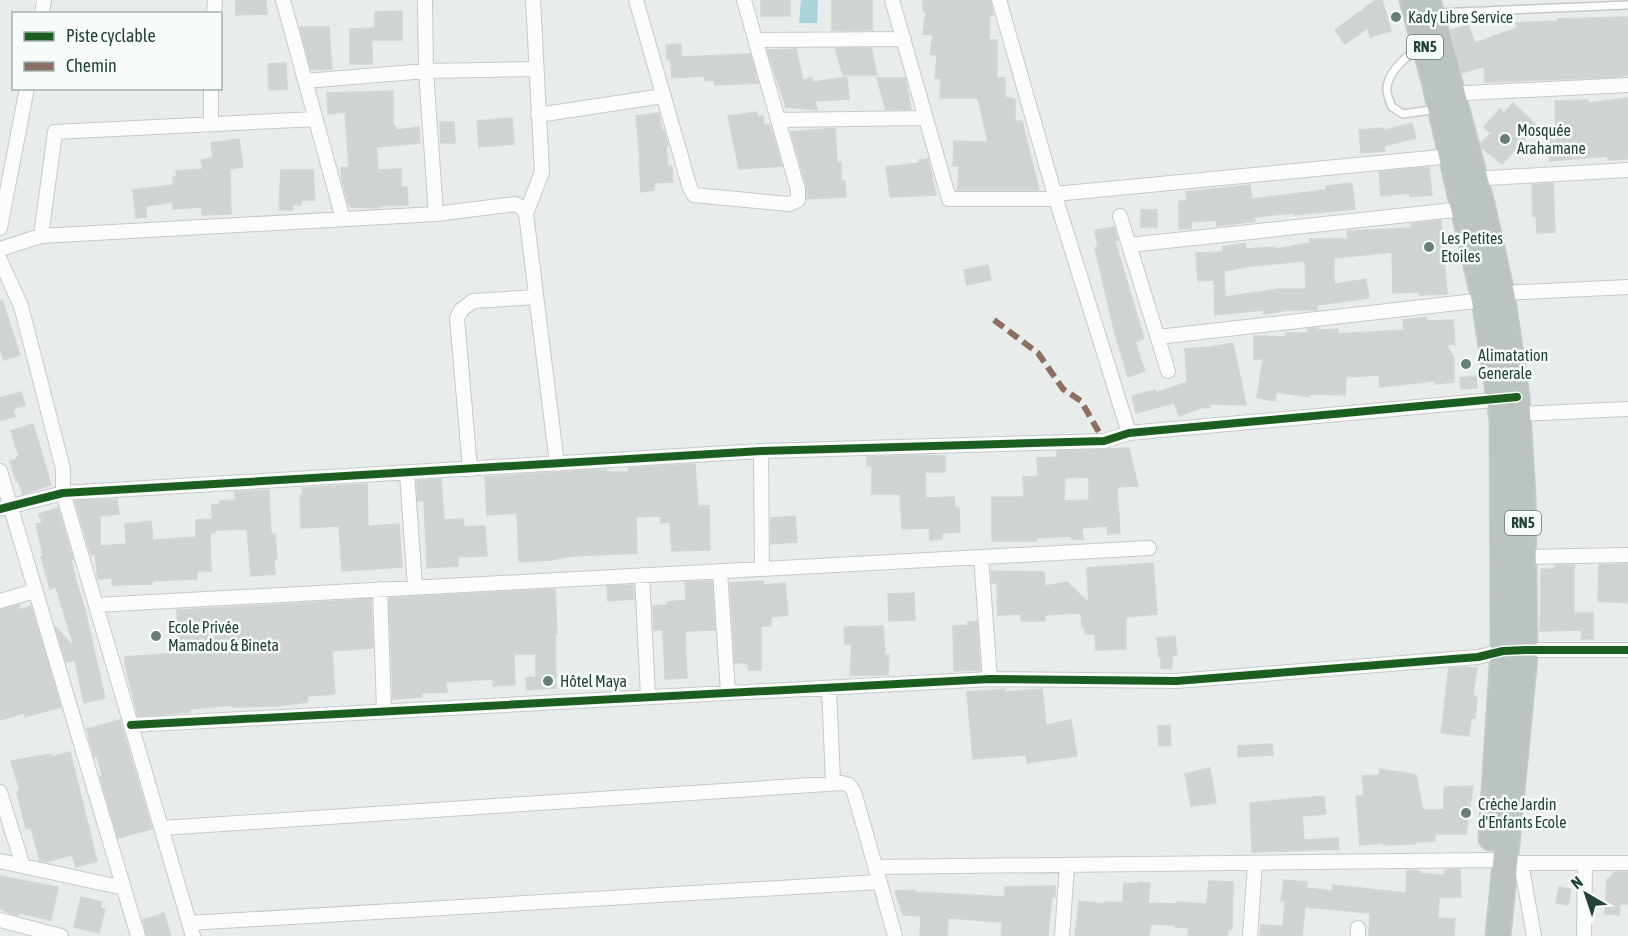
<svg xmlns="http://www.w3.org/2000/svg" width="1628" height="936" font-family="'Asap Condensed',sans-serif">
<style>
.water{fill:#a9d4db}
.building{fill:#cfd4d2;stroke:#d1d6d4;stroke-width:1.5;fill-rule:evenodd}
.lines{fill:none;stroke-linecap:round;stroke-linejoin:round}
.lane-casing{stroke:#c5cac8;stroke-width:10}
.street-casing{stroke:#c5cac8;stroke-width:16}
.highway-casing{stroke:#c3ccc9;stroke-width:27}
.lane{stroke:#fcfcfc;stroke-width:7}
.street{stroke:#fcfcfc;stroke-width:14}
.highway{stroke:#bcc4c2;stroke-width:24}
.quiet{stroke:#8d6e63;stroke-width:6;stroke-dasharray:12 6;stroke-linecap:butt}
.cycleway-casing{stroke:#f7fbf9;stroke-width:11}
.cycleway{stroke:#1b5e20;stroke-width:8}
.poi-dot{fill:#697e78;stroke:#f7fbf9;stroke-width:2}
.labels{text-anchor:middle;stroke-width:5;stroke-linejoin:round;paint-order:stroke}
.shield{fill:#f7fbf9;stroke:#637a73;stroke-width:1.5}
.shield-label{font-size:15px;font-weight:bold;fill:#24423a}
.poi-label{font-size:16px;fill:#24423a;stroke:#f7fbf9;text-anchor:start}
</style>
<rect width="100%" height="100%" fill="#e8edeb"/>
<!-- water -->
<path class="water" d="M801,0h17l-1,23h-18z"/>
<!-- building -->
<path class="building" d="M266,0l1,14 -31,1v-14z
M761,0h29v16h-29z
M832,0h40v30h-40z
M923,0h67l3,15h-3l-1,25h8v38h8v19l10,2v22h7l17,69h-81l1,-24h-6l1,-25 34,1 -10,-44h-38l1,-19 -6,-1 2,-23 -7,-1 3,-19 -10,-1 3,-23h-3z
M1376,0h6l9,31 -21,6 -2,-9 -23,16 -10,-14z
M402,11v29h-30v24h-22v-35l25,-1v-16z
M1628,17v58l-12,2 -131,5 -1,-16 -22,7 -11,-43 17,-5 7,18 42,-15 -1,-5 42,-2v-2z
M300,27h29l3,42 -21,1z
M681,44v13l69,-3 8,29 -43,2 -1,-5 -9,1v-5l-33,2 -2,-19h-3l-1,-14z
M835,48h36l6,27h-34z
M796,49l7,31 9,-2 1,4 34,-5 2,22 -34,2 2,9 -31,-3 -19,-57z
M286,63l1,26 -18,1 -1,-26z
M877,78h28l6,31 -25,1z
M393,91v35h3v4l23,-3 1,16 -44,4 2,23 23,-1v18h6l1,18 -28,1v2l-29,-1 -3,-4 -6,-23 -1,-12 8,-1 -4,-55 -17,2 -1,-21z
M1628,98v61l-20,1v-4l-58,5 -3,-26 9,8 -1,-42 33,-1v3z
M1513,103l24,23 -35,38 -20,-16 -1,-5 10,-10 -7,-6 16,-18 4,4z
M757,112l1,5 5,-1 1,9h6l12,41 -43,3 -11,-53z
M659,113l3,17h2l4,16h-2l2,21 4,-1 1,16 -19,1v7l-13,2 -2,-33h1l-4,-43z
M512,118l2,26 -35,3 -2,-26z
M440,122h14l1,21h-14z
M1412,123l4,15 -32,8 1,5 -24,2 -2,-23 24,-2v3z
M835,128l2,35 4,-1v19h4l1,16 -39,2v-11l-16,-56z
M239,139l4,28 -13,2 1,45 -29,1v-8l-29,2v-7l-27,4v11l-10,1 -3,-28 40,-5v-8h4l-1,-6 27,-2 -2,-9 12,-2 -2,-15z
M928,159l8,36 -46,2 -4,-30 33,-4v-3z
M1429,167l3,28 -22,2v-4l-29,3 -2,-24z
M281,170h32l2,30h-14v5h-8v5h-14z
M1352,183l3,26 -61,6 -1,-2 -39,4 1,4 -38,5 -1,-6 -25,2v6l-12,1v-28h8l-1,-9 64,-7 2,14 74,-9v-4z
M1553,183l2,49 -18,1 -1,-18 -3,1 -1,-31z
M1141,210h16v17h-16z
M1441,220l6,74 -28,1v-3l-26,1 -1,-41 -58,6v24l1,2 31,-5 3,19 -52,7v5h-35v1l-18,3 -1,-4 -48,5 -1,-35 -16,1 -2,-28 27,-1v-5l22,-4 1,6 29,-2v2l35,-6v-4h38l-1,-8 64,-3v-4zM1305,261l1,28h-27l-54,8 -1,-26 28,-5z
M1114,227l4,13 -3,1 29,98 -9,3 10,29 -17,6 -14,-47 -19,-82 3,-1 -3,-17z
M988,265l3,15 -24,5 -3,-15z
M2,300l18,55 -16,5 -4,-11v-48z
M1426,317v4l27,-1 2,24 -9,1 8,13v24l-19,2v-3l-55,6 -1,-12 -33,2 -1,18 -35,-1 -1,3 -32,-5 -2,9 -18,-3 6,-39h-9v-23l32,1v-4h22l-1,-4 11,-1v2l20,-1v5l66,-4 -1,-10z
M1233,343l13,62 -37,-1 1,3 -10,1 -21,8 -5,-13 -38,10 -4,-17 23,-6 1,3 31,-11 -2,-33 26,-2z
M1476,376l1,12 -16,1 -1,-11z
M21,392l4,13 -12,4 2,7 -15,5v-23z
M33,424l18,61 -28,9 -5,-14 -2,1 -6,-20 7,-2v-2l2,-1 -8,-25z
M1129,448l9,38 -21,1 3,46 -12,1 -1,-8 -25,2 1,11h-11l-1,-3 -34,2v3h-45v-44h32l-1,-20 15,-1 -1,-18 20,-1v-6zM1089,477v23l-25,1 1,-23z
M924,455l21,1v16h-20l1,26 28,-1 1,11h4l1,24 -18,1v6l-12,1 -1,-12 -27,1 -2,-35h-28v-28h-5v-9z
M695,464l3,42h11l1,44 -38,1 -2,-29 -9,1v-7l-25,1 1,36 -64,3 -23,4 -31,2 -2,-49 -30,2 -2,-38 121,-8 1,3h22l-1,-4z
M441,479l3,41 19,-1 1,8 21,-1 2,30 -29,1v9l-31,2 -3,-67h-6l-1,-20z
M367,484l1,42 31,-2 3,43 -60,4 -3,-45 -38,2 -1,-33 3,-1 -1,-6z
M269,490l2,44h4l2,25 -3,1 1,14 -24,2 -4,-47 -32,1v3h-5l1,38h-14v8l-45,2v3l-40,1v-7l-14,1 -3,-25 -4,1 -16,-54 42,-2 2,15 -19,2v30l26,-2 -1,-20 26,-3 2,19 43,-3v-17l16,-1v-14h8v-4l15,-1v-8z
M58,508l15,51h-2l5,22 9,29 20,88 -21,5 -9,-42 -9,1 -11,-36 19,21 -18,-60 -6,2 -9,-32 2,-1 -7,-32 6,-1 -3,-9z
M795,516l2,26 -26,2v-26z
M1153,563l4,51 -31,3v32l-30,1 -1,-16h-10v-6h-3l-1,-15 -36,2v6h-24v-7l-23,1 -1,-32h-5l-1,-12 53,1 1,14 22,-4 22,21 -2,-35z
M1628,564v39l-30,-2 1,-36z
M1555,565h19v48h19v26h-12l1,-9 -42,1 1,-62h13z
M712,581l3,49 -30,1 2,47 -22,1 -2,-49h-9l-1,-24 14,-1v-3l19,-2 -1,-18z
M763,581l1,4 21,-2 3,32 -17,2v9h-10v44h-13v-7h-13l-5,-80z
M633,585l1,14 -26,2 -1,-15z
M555,589l2,45h-2l1,54 -29,2 -1,-12 10,-1v-23h-22l1,31 -22,1v-7l-47,3 1,10 -26,1 1,4 -29,2 -4,-101z
M914,593l1,27 -26,1 -1,-27z
M371,599l2,49 -41,3 3,43 -28,2 1,6 -32,4 -44,1v-2l-42,4v3l-52,4 -13,-51v-8l53,-4 -1,-43z
M19,605l1,5 11,-4 30,101 -36,10 -1,-4 -24,7v-110z
M977,621l3,49 -26,1 -1,-45 15,-1v-3z
M883,626l2,29h4l-1,20h-38l2,-31h-7l-1,-17z
M1175,636l2,19 -5,1v13l-11,-1v-11h-2l-2,-19z
M1465,667l12,1 -4,28 4,1 -2,21 -4,1 -2,17 -28,-3 8,-65z
M1005,689v3l37,-3 4,36 25,-5 6,36 -50,7 -1,-8 -53,4 -6,-67z
M120,720l32,109 -34,9 -18,-61 2,-1 -5,-20 -3,1 -7,-28z
M1170,725l1,20 -12,1 -1,-20z
M1272,744l1,11 -35,2v-11z
M70,752l27,109 -21,6 -4,-12 -26,7 -6,-1 -9,-33 -5,1 -9,-37 3,-1 -9,-30 27,-5 13,-2v3z
M1210,768l6,35 -25,3 -6,-32z
M1380,769l36,6 7,35h21v-23l29,-1 -7,48h-31v7l-20,1v2l-31,1v-2l-24,2 -4,-49h8l-2,-20 17,-1z
M1324,796l2,18 -24,2 2,24 34,-2 1,11 -87,3 -2,-49z
M1460,869l1,28h-22l-1,21 17,1 -1,17h-84l-1,-1 1,-22 -65,-6 -3,29h-42l1,-11 22,1 2,-24 -4,-1 3,-21 23,2 -1,6 27,3v-6l73,8 1,-23 12,1v2l26,2v-5z
M1615,872h13v32h-8l-1,11 -14,-1 2,-34z
M0,876l58,11 -7,33 -32,-7 -1,3 -18,-7z
M1209,881l24,1 -1,47h-4v7h-40l1,-8 -14,-1v-2l-24,-1 -2,12h-74l4,-35 26,3v-2l18,1 1,-20 14,1v-2l12,1 -2,20 29,1v-2l30,2z
M1055,886v11h-3l-4,39h-47l1,-14 -54,-4 -1,18h-27l1,-20 -18,-1 -8,-24 21,-1 -1,2 90,5v-10z
M1559,887l12,2 -3,16 -12,-2z
M81,897l21,5 -2,6 5,1 -6,24 -25,-6z
M164,913l7,23h-24l-4,-16z"/>
<g class="lines">
<!-- lane casing -->
<g class="lane-casing">
<path id="lane" d="M1435,13l193,-8
M1421,46c-13,9 -33,25 -34,42 -1,5 3,14 5,19l11,7 35,-5"/>
</g>
<!-- street casing -->
<g class="street-casing">
<path id="street" d="M283,0l60,219
M425,0l1,71 10,143
M636,0l54,188 4,7 95,9 9,-4v-10l-54,-190
M892,0l57,199h107
M999,0l57,199 73,234
M42,14l2,-14
M214,14l1,-14
M756,40l148,-1
M305,81l121,-10 109,-2
M1447,94l181,-9
M538,115l125,-19
M778,120l148,-2
M211,124v-36
M1471,179l157,-9
M1055,194l396,-38
M526,214l16,-42 -9,-172
M1120,216l48,155
M0,228l27,-140
M41,236l14,-104 261,-13
M1129,245l334,-36
M0,249l41,-13 395,-22 79,-10 6,3 5,7 31,250
M0,260l21,46 42,163v24l130,443
M1502,293l126,-6
M1158,337l326,-37
M1518,414l110,-5
M761,451l1,117
M470,469l-13,-151 4,-8 12,-9 63,-4
M0,471l138,465
M407,473l8,114
M0,509l63,-16 698,-42 343,-10 25,-8 375,-34
M981,557l9,122
M1523,557l105,-2
M720,571l8,122
M642,575l6,122
M380,589l4,122
M0,601l35,-10
M96,605l1053,-57
M829,688l4,94
M131,725l859,-46 186,2 302,-24 25,-6 22,-1h103
M0,792l23,74
M162,828l680,-45 7,2 5,7 41,144
M0,861l124,27
M1521,863l13,73
M875,867l615,-7 31,3h107
M0,920l61,16
M189,923l690,-41
M1062,936l5,-70
M1250,936l5,-73
M1358,936v-8
M1584,936l1,-73"/>
</g>
<!-- highway casing -->
<g class="highway-casing">
<path id="highway" d="M1412,0l22,81 50,219 18,119 1,232 -12,187
M1428,0l54,204 20,89 15,104 6,98 2,162 -27,279"/>
</g>
<!-- lane -->
<use href="#lane" class="lane"/>
<!-- street -->
<use href="#street" class="street"/>
<!-- highway -->
<use href="#highway" class="highway"/>
<!-- quiet -->
<path class="quiet" d="M994,320l44,33 25,36 18,12 23,40"/>
<!-- cycleway casing -->
<g class="cycleway-casing">
<path id="cycleway" d="M0,509l63,-16 698,-42 343,-10 25,-8 388,-36
M131,725l859,-46 186,2 302,-24 25,-6 22,-1h103"/>
</g>
<!-- cycleway -->
<use href="#cycleway" class="cycleway"/>
</g>
<!-- markers -->
<g class="poi-dot">
<circle cx="1396" cy="17" r="6"/>
<circle cx="1505" cy="139" r="6"/>
<circle cx="1429" cy="247" r="6"/>
<circle cx="1466" cy="364" r="6"/>
<circle cx="156" cy="636" r="6"/>
<circle cx="548" cy="681" r="6"/>
<circle cx="1466" cy="813" r="6"/>
</g>
<g class="labels">
<!-- shield labels -->
<g class="shield">
<rect x="1407" y="35" width="36" height="24" rx="4.5"/>
<rect x="1505" y="511" width="36" height="24" rx="4.5"/>
</g>
<g class="shield-label">
<text x="1425" y="52">RN5</text>
<text x="1523" y="528">RN5</text>
</g>
<!-- poi labels -->
<g class="poi-label">
<text x="1408" y="23">Kady Libre Service</text>
<text x="1517" y="136">Mosquée<tspan x="1517" dy="18">Arahamane</tspan></text>
<text x="1441" y="244">Les Petites<tspan x="1441" dy="18">Etoiles</tspan></text>
<text x="1478" y="361">Alimatation<tspan x="1478" dy="18">Generale</tspan></text>
<text x="168" y="633">Ecole Privée<tspan x="168" dy="18">Mamadou &amp; Bineta</tspan></text>
<text x="560" y="687">Hôtel Maya</text>
<text x="1478" y="810">Crèche Jardin<tspan x="1478" dy="18">d'Enfants Ecole</tspan></text>
</g>
</g>
<!-- legend -->
<rect x="12" y="12" width="210" height="78" fill="#f7fbf9" stroke="#a3b1ad" stroke-width="1.5"/>
<rect x="24" y="32" width="30" height="9" fill="#1b5e20" stroke="#a3b1ad" stroke-width="1.5"/>
<text x="66" y="42" font-size="18" fill="#24423a">Piste cyclable</text>
<rect x="24" y="62" width="30" height="9" fill="#8d6e63" stroke="#a3b1ad" stroke-width="1.5"/>
<text x="66" y="72" font-size="18" fill="#24423a">Chemin</text>
<!-- north arrow -->
<g transform="translate(1586 894) rotate(321)" stroke="#f7fbf9" stroke-width="4.5" paint-order="stroke">
<path d="M0-4.5L10 22L0 15L-10 22Z" fill="#24423a"/>
<text y="-9" font-size="16" font-weight="bold" text-anchor="middle" fill="#24423a">N</text>
</g>
</svg>
